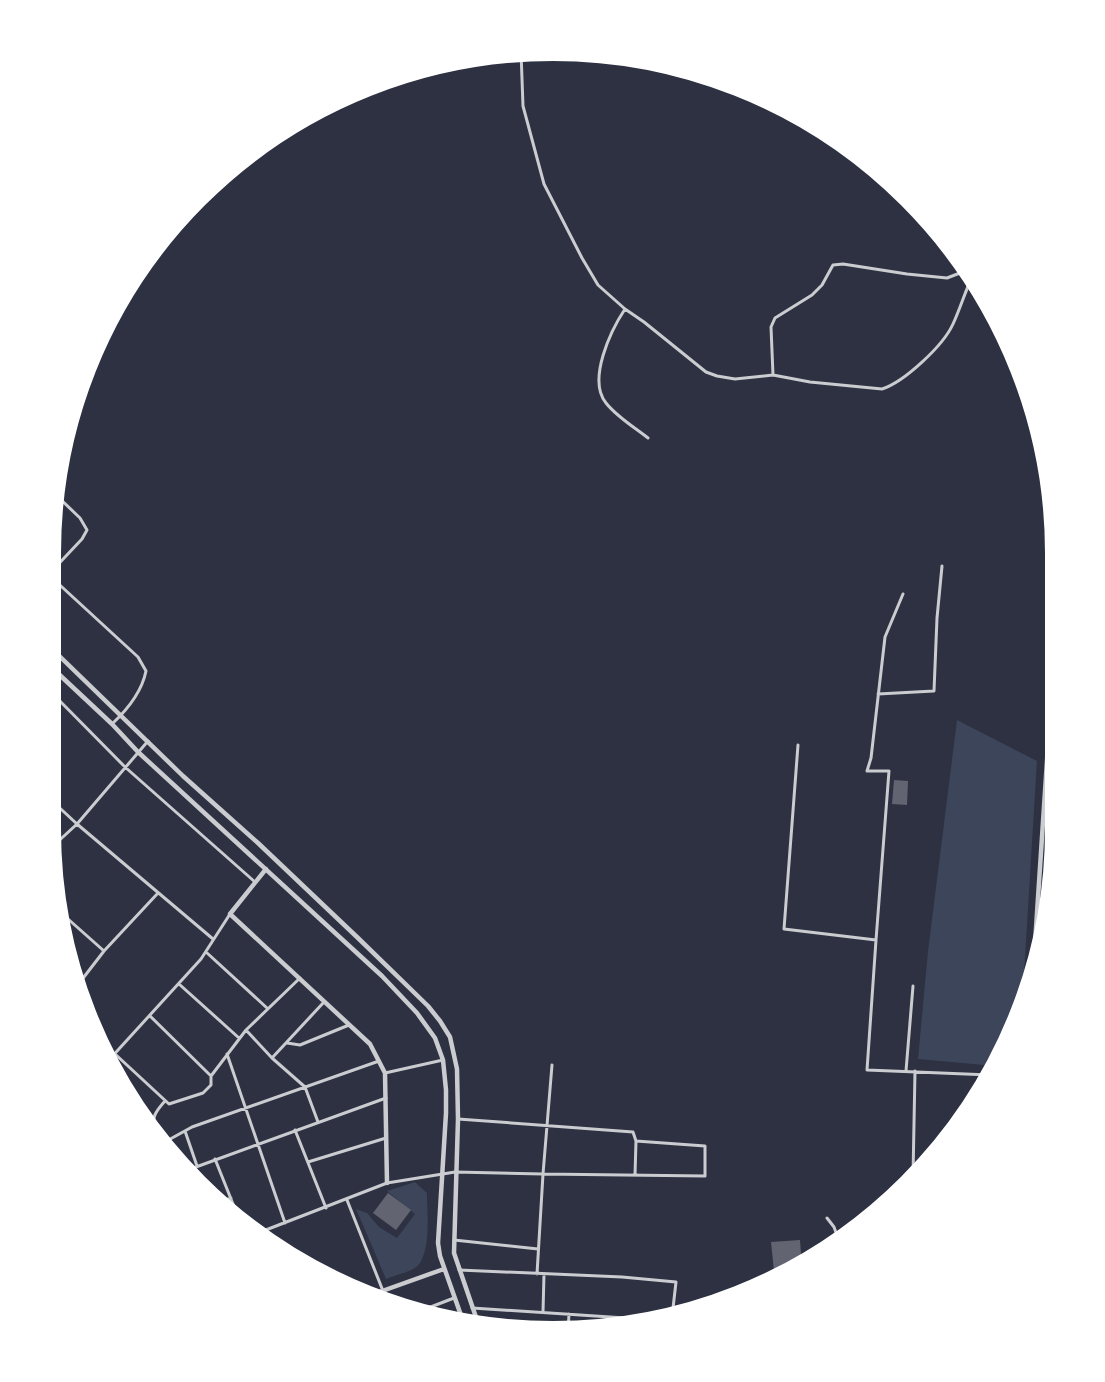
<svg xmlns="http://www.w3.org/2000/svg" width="1105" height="1382" font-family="'Asap Condensed',sans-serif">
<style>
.green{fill:#3c4559}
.building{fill:#626471}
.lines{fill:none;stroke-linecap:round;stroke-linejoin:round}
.minor{stroke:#caccd0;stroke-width:3}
.tertiary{stroke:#caccd0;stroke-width:4.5}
.rail{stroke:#abadb3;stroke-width:2}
.rim{fill:none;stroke:#fff;stroke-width:6}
</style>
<rect width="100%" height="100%" fill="#2d3142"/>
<!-- green -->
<path class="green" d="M957,720l80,41 -15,246 -4,15 -23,44 -77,-7 10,-108z
M415,1182l12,11c0,18 5,64 -12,75 -8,5 -20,7 -29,11l-30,-70 11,4 12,14 18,11 18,-24 -28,-23z"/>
<!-- building -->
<path class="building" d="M894,780l14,1 -1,24 -15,-1z
M388,1193l23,17 -15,20 -23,-17z
M800,1240l2,27 -28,4 -3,-29z"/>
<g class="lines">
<!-- minor -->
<path class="minor" d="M521,52l2,54 21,78 38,74 16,27 27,24 19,13 62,50 11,4 18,3 38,-4 37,7 72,7c22,-7 61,-43 71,-65 7,-15 12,-32 19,-47
M625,309c-14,21 -38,71 -19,94 11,14 28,24 42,35
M773,375l-2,-48 4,-9 37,-23 10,-10 11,-20 10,-1 64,10 40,4 13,-5 5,-5
M50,573l32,-34 5,-9 -7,-12 -25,-24
M50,576l88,81 8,14c-4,20 -19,39 -34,53
M49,690l76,77 130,115
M878,694l56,-3 3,-73 5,-52
M798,745l-14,184 92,11 -9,130 123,5
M49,798l28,26 136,115
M51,848l26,-24 71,-83
M59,911l45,40
M876,940l13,-169h-22l4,-13 14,-121 18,-43
M206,952l61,56
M179,984l60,54
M77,986l27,-35 54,-58
M150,1016l61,60 35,-46 54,-52
M246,1030l26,28 33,29 13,35
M287,1043l13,2 49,-20
M115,1054l54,50 34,-11 8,-8v-9
M227,1054l58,169
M272,1058l52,-56
M108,1061l93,-102 29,-45
M906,1071l7,-85
M385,1073l58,-13
M458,1119l175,13 3,9 69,5v30l-162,-2 -6,100
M295,1130l31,78
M185,1131l12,35
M155,1132c-4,-14 0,-20 10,-31
M163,1143l29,-16 187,-66
M215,1159l24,60
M308,1162l78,-24
M185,1171l201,-73
M635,1175l1,-34
M913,1176l2,-105
M347,1200l36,91
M218,1203l13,-5
M827,1218l7,9 5,14
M258,1233l129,-50 68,-11 88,2 9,-109
M454,1240l84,9
M459,1270l163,7 54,5 -4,35
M472,1308l184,12
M543,1312l1,-38
M415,1313l39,-15
M568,1331l1,-17"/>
<!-- tertiary -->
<path class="tertiary" d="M49,646l134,130 75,67 100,95 70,68 12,15 10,16 7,32 1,50 -4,134 24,70
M49,665l63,59 26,28 244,224 35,37 18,25 8,22 3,30v23l-8,130 2,13 23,65
M266,869l-36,45 140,130 15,29 2,110
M1033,974l23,-350
M371,1295l73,-26"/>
<!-- rail -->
<path class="rail" d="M1053,859l3,-41"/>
</g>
<!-- crop -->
<path d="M0 0H1105V1382H0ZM553 58H553A495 495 0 0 1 1048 553V829A495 495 0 0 1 553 1324H553A495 495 0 0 1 58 829V553A495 495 0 0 1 553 58Z" fill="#fff" fill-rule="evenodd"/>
<path class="rim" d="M553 58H553A495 495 0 0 1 1048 553V829A495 495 0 0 1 553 1324H553A495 495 0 0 1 58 829V553A495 495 0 0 1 553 58Z"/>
</svg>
